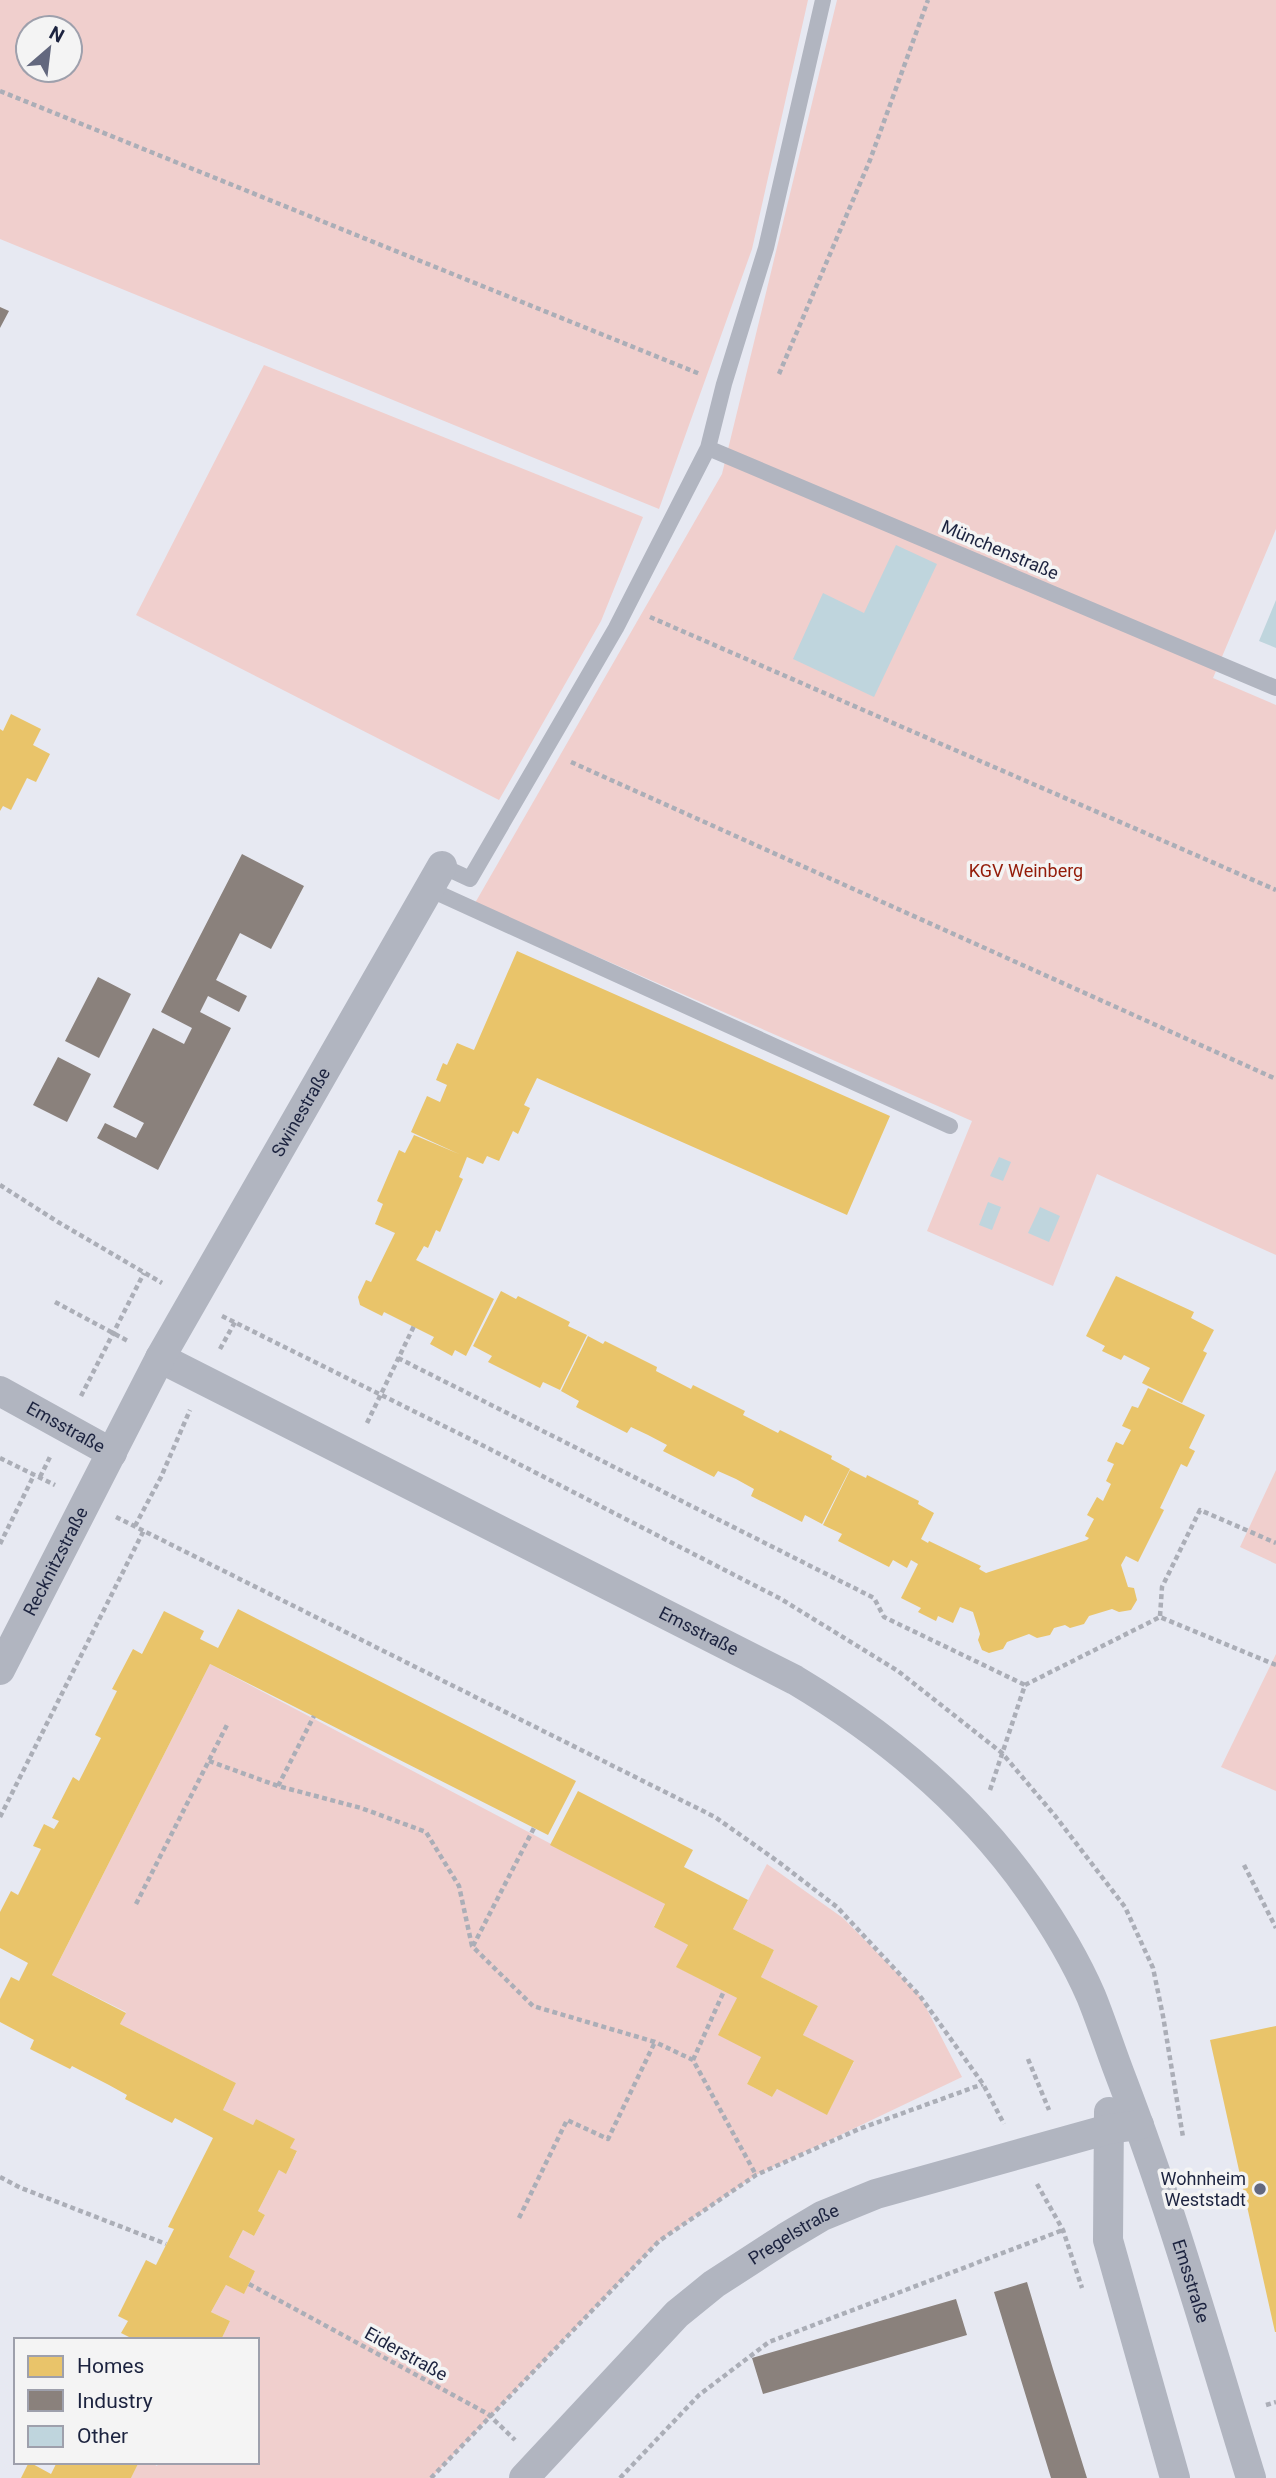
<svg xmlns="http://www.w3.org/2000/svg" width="1276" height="2478" font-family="Roboto,sans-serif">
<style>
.green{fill:#f0cfcd;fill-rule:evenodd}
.homes{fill:#e9c46a}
.industry{fill:#8a817c}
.building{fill:#bfd5dd}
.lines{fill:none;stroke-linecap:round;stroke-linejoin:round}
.path{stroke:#abaeb7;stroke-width:4.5;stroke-dasharray:5 3.5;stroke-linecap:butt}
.lane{stroke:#b1b5c0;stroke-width:16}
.street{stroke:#b1b5c0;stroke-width:30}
.poi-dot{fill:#63687e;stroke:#f4f4f4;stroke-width:2.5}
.labels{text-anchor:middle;stroke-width:7;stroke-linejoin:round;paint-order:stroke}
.street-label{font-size:18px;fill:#1c233f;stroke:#f4f4f4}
.park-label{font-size:18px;fill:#931b08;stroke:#f4f4f4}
.poi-label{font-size:18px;fill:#1c233f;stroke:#f4f4f4;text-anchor:end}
</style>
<rect width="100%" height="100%" fill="#e7e9f2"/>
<!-- green -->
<path class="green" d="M0,0h808l-56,249 -93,260 -659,-270zM28,28h42v42h-42z
M837,0h439v529l-63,149 63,27v550l-179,-81 -44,112 -126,-55 45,-110 -497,-218 247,-429z
M264,365l379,152 -42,104 -102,179 -363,-185z
M1276,1470v94l-36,-17z
M1276,1654v137l-55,-24z
M210,1664l455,240 -11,22 34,19 -11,22 60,31 24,59 -14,27 25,13 5,-8 50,25 27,-52 -51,-27 15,-29 -57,-29 13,-27 -41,-21 34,-65 76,54 77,78 42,81 -206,98 -97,66 -228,237h-300l8,-16h11l7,4 2,-4h98v-122h-36l9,-19 -19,-9 15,-27 18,8 11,-22 -26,-14 14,-27 11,6 11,-21 -7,-4 21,-41 7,3 11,-21 -7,-4 4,-9 -38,-20 -3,6 -30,-15 13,-27 -116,-59 6,-12 -74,-37z"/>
<!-- homes -->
<path class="homes" d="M11,714l30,15 -8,16 17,9 -14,28 -9,-4 -16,32 -8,-4 -3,5v-82l3,2z
M517,951l373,165 -43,99 -310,-137 -13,27 6,3 -12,26 -5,-3 -14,30 -12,-5 -4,8 -16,-7 -8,20 4,2 -23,53 -4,-2 -8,18 -4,-2 -8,14 78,39 -28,57 -11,-6 -3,6 -22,-12 4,-7 -50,-25 -2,4 -22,-11 -2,-8 8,-17 5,2 24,-49 -20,-9 8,-20 -6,-3 22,-51 6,3 9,-18 45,19 -48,-22 16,-36 13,6 7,-17 -11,-5 7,-17 4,2 10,-22 17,7z
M1116,1276l78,36 -3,6 23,12 -11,21 4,2 -25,50 -40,-20 8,-15 -26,-13 -3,5 -19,-9 3,-5 -19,-10z
M501,1291l15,8 2,-3 52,26 -2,4 19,9 -27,55 -17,-8 -3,6 -52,-26 4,-6 -19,-10z
M588,1336l15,8 2,-3 52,26 -1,4 35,18 2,-4 52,26 -2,4 35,18 2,-3 52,26 -1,3 19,10 -28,55 -17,-9 -3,7 -51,-26 3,-7 -18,-10 -18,-8 -4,6 -51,-26 4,-6 -19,-10 -17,-8 -4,6 -51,-26 3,-6 -18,-10z
M1148,1388l57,27 -16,33 6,3 -8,16 -6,-3 -21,44 4,2 -26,52 -12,-6 -5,9 7,22 6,1 3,12 -6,10 -12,2 -7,-3 -23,7 -5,8 -14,4 -5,-3 -11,3 -4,7 -13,3 -8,-4 -22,8 -4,7 -14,4 -7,-3 -4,-10 2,-6 -7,-22 -13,-5 -7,16 -15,-7 -2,5 -18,-9 3,-4 -20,-10 17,-34 -7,-4 -4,8 -14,-8 -4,7 -51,-26 4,-7 -19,-9 27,-55 16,8 1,-3 52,26 -1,3 16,9 -13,26 7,4 1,-2 52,25 -2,3 7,4 101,-33 2,-2 -4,-2 9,-17 -7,-4 10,-18 6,4 8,-17 -5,-3 8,-17 -7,-3 9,-19 7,3 8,-15 -9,-4 10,-20 6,2z
M238,1609l338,172 -28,54 -338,-171 -158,311 74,38 -6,11 116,59 -13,27 30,15 3,-6 39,20 -5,9 7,3 -11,23 -7,-4 -21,41 7,4 -11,21 -11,-6 -14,27 26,14 -11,23 -18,-9 -15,27 19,9 -9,19h-94l2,-3 -8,-4 7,-12 -10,-5 28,-56 10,5 18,-36 -6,-2 45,-89 -38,-20 -3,5 -47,-24 2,-4 -18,-10 -37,-19 -2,3 -40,-20 4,-9 -34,-18v-23l11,-22 8,4 9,-18 -28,-15v-36l11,-21 7,4 23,-46 -8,-3 11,-22 10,5 5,-8 -7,-3 21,-41 6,4 22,-43 -6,-3 22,-44 -5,-2 21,-40 9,5 22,-43 40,20 -4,8 18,9z
M578,1791l115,59 -9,17 64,33 -15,29 41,21 -13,27 57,29 -15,29 51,26 -27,54 -50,-26 -5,8 -25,-13 14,-27 -43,-22 19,-37 -61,-31 12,-22 -34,-18 11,-23 -115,-59z
M1276,2026v306h-1l-65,-292z
M29,2462l22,12 6,-12h82l-8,16h-110z"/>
<!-- industry -->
<path class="industry" d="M0,307l9,4 -9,17z
M242,854l62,32 -33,63 -31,-16 -24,47 31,16 -8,16 -31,-16 -8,16 31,16 -73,142 -61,-32 8,-15 31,15 8,-15 -31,-16 40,-79 31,16 8,-16 -31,-16z
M98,977l33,17 -32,64 -34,-17z
M58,1057l33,17 -24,48 -34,-17z
M1027,2282l26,87 34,109h-36l-57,-186z
M956,2299l11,36 -204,59 -11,-36z"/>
<!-- building -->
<path class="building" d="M896,545l41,19 -63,133 -81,-38 30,-66 41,20z
M1276,600v48l-17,-7z
M999,1157l12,5 -8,19 -13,-5z
M988,1202l13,5 -9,23 -13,-5z
M1040,1207l20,9 -11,26 -21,-9z"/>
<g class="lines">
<!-- path -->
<path class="path" d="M0,91l700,283
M779,374l91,-214 58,-160
M650,617l626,273
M571,762l705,317
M0,1185l58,37 104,61
M55,1302l73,39
M222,1316l258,128 301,155 117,72 104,82 54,64 69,90 28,61 10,48 20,121
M220,1349l15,-27
M398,1358l476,240 10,19 141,68
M81,1396l63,-123
M367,1423l47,-97
M0,1458l55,27
M40,1477l10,-20
M116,1517l599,300 65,46 57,44 83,89 63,88 21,40
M135,1526l26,-49 29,-67
M0,1544l34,-69
M1160,1616l2,-29 38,-77 76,33
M209,1761l69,25 83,22 65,24 33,54 13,60 61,60 122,36 38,18 63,115
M278,1786l36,-70
M990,1790l35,-105 135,-68 116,48
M0,1817l144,-287
M1244,1865l32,63
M136,1904l92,-181
M473,1946l61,-118
M1028,2059l21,51
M693,2060l31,-69
M0,2177l21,11 145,56
M1037,2184l26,46 19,58
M519,2218l48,-98 41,19 47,-97
M249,2284l239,130 27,26
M1266,2405l10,-3
M431,2478l228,-237 97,-66 103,-46 124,-45
M620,2478l79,-83 70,-53 294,-112"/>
<!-- lane -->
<path class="lane" d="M708,448l568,240
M442,866l28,13 146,-251 92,-180 16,-64 42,-136 57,-248
M429,889l521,237"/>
<!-- street -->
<g class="street">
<path id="s1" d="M160,1358l635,322c92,55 173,122 235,210 23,33 45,69 61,106 11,27 20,56 31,84 50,130 88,265 129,398"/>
<path id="s2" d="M0,1391l112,62"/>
<path id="s3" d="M0,1670l160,-312 282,-492"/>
<path d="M1109,2112l-1,128 67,238"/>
<path id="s4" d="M524,2478l153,-164 37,-30 71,-46 37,-22 54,-22 233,-65 30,-4"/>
</g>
</g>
<!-- markers -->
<circle class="poi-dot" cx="1260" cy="2189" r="7"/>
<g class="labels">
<!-- street labels -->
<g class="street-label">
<text transform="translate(1000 550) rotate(23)" y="6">Münchenstraße</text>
<text dy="6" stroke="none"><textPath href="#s3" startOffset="634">Swinestraße</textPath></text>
<text dy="6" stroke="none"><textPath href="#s2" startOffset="75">Emsstraße</textPath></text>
<text dy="6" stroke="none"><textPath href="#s3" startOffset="122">Recknitzstraße</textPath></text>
<text dy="6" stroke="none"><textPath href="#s1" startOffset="604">Emsstraße</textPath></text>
<text dy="6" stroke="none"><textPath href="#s4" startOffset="366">Pregelstraße</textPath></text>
<text dy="6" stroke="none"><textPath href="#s1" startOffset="1454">Emsstraße</textPath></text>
<text transform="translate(406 2354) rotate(29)" y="6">Eiderstraße</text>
</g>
<!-- park labels -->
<g class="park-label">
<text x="1026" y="877">KGV Weinberg</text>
</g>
<!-- poi labels -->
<g class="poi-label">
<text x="1246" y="2185">Wohnheim<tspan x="1246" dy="21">Weststadt</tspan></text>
</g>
</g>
<!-- legend -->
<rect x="14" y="2338" width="245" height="126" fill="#f4f4f4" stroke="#9ea0ac" stroke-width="2"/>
<rect x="28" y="2356" width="35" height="21" fill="#e9c46a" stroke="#9ea0ac" stroke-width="2"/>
<text x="77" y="2373" font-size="21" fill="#1c233f">Homes</text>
<rect x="28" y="2390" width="35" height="21" fill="#8a817c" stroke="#9ea0ac" stroke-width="2"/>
<text x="77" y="2408" font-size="21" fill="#1c233f">Industry</text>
<rect x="28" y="2426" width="35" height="21" fill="#bfd5dd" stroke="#9ea0ac" stroke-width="2"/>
<text x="77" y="2443" font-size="21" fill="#1c233f">Other</text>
<!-- north arrow -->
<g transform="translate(49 49) rotate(28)"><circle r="33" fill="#f4f4f4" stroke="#9ea0ac" stroke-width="2"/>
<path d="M0-5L12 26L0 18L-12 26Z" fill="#63687e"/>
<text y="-10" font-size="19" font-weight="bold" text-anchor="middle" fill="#1c233f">N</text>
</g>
</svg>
